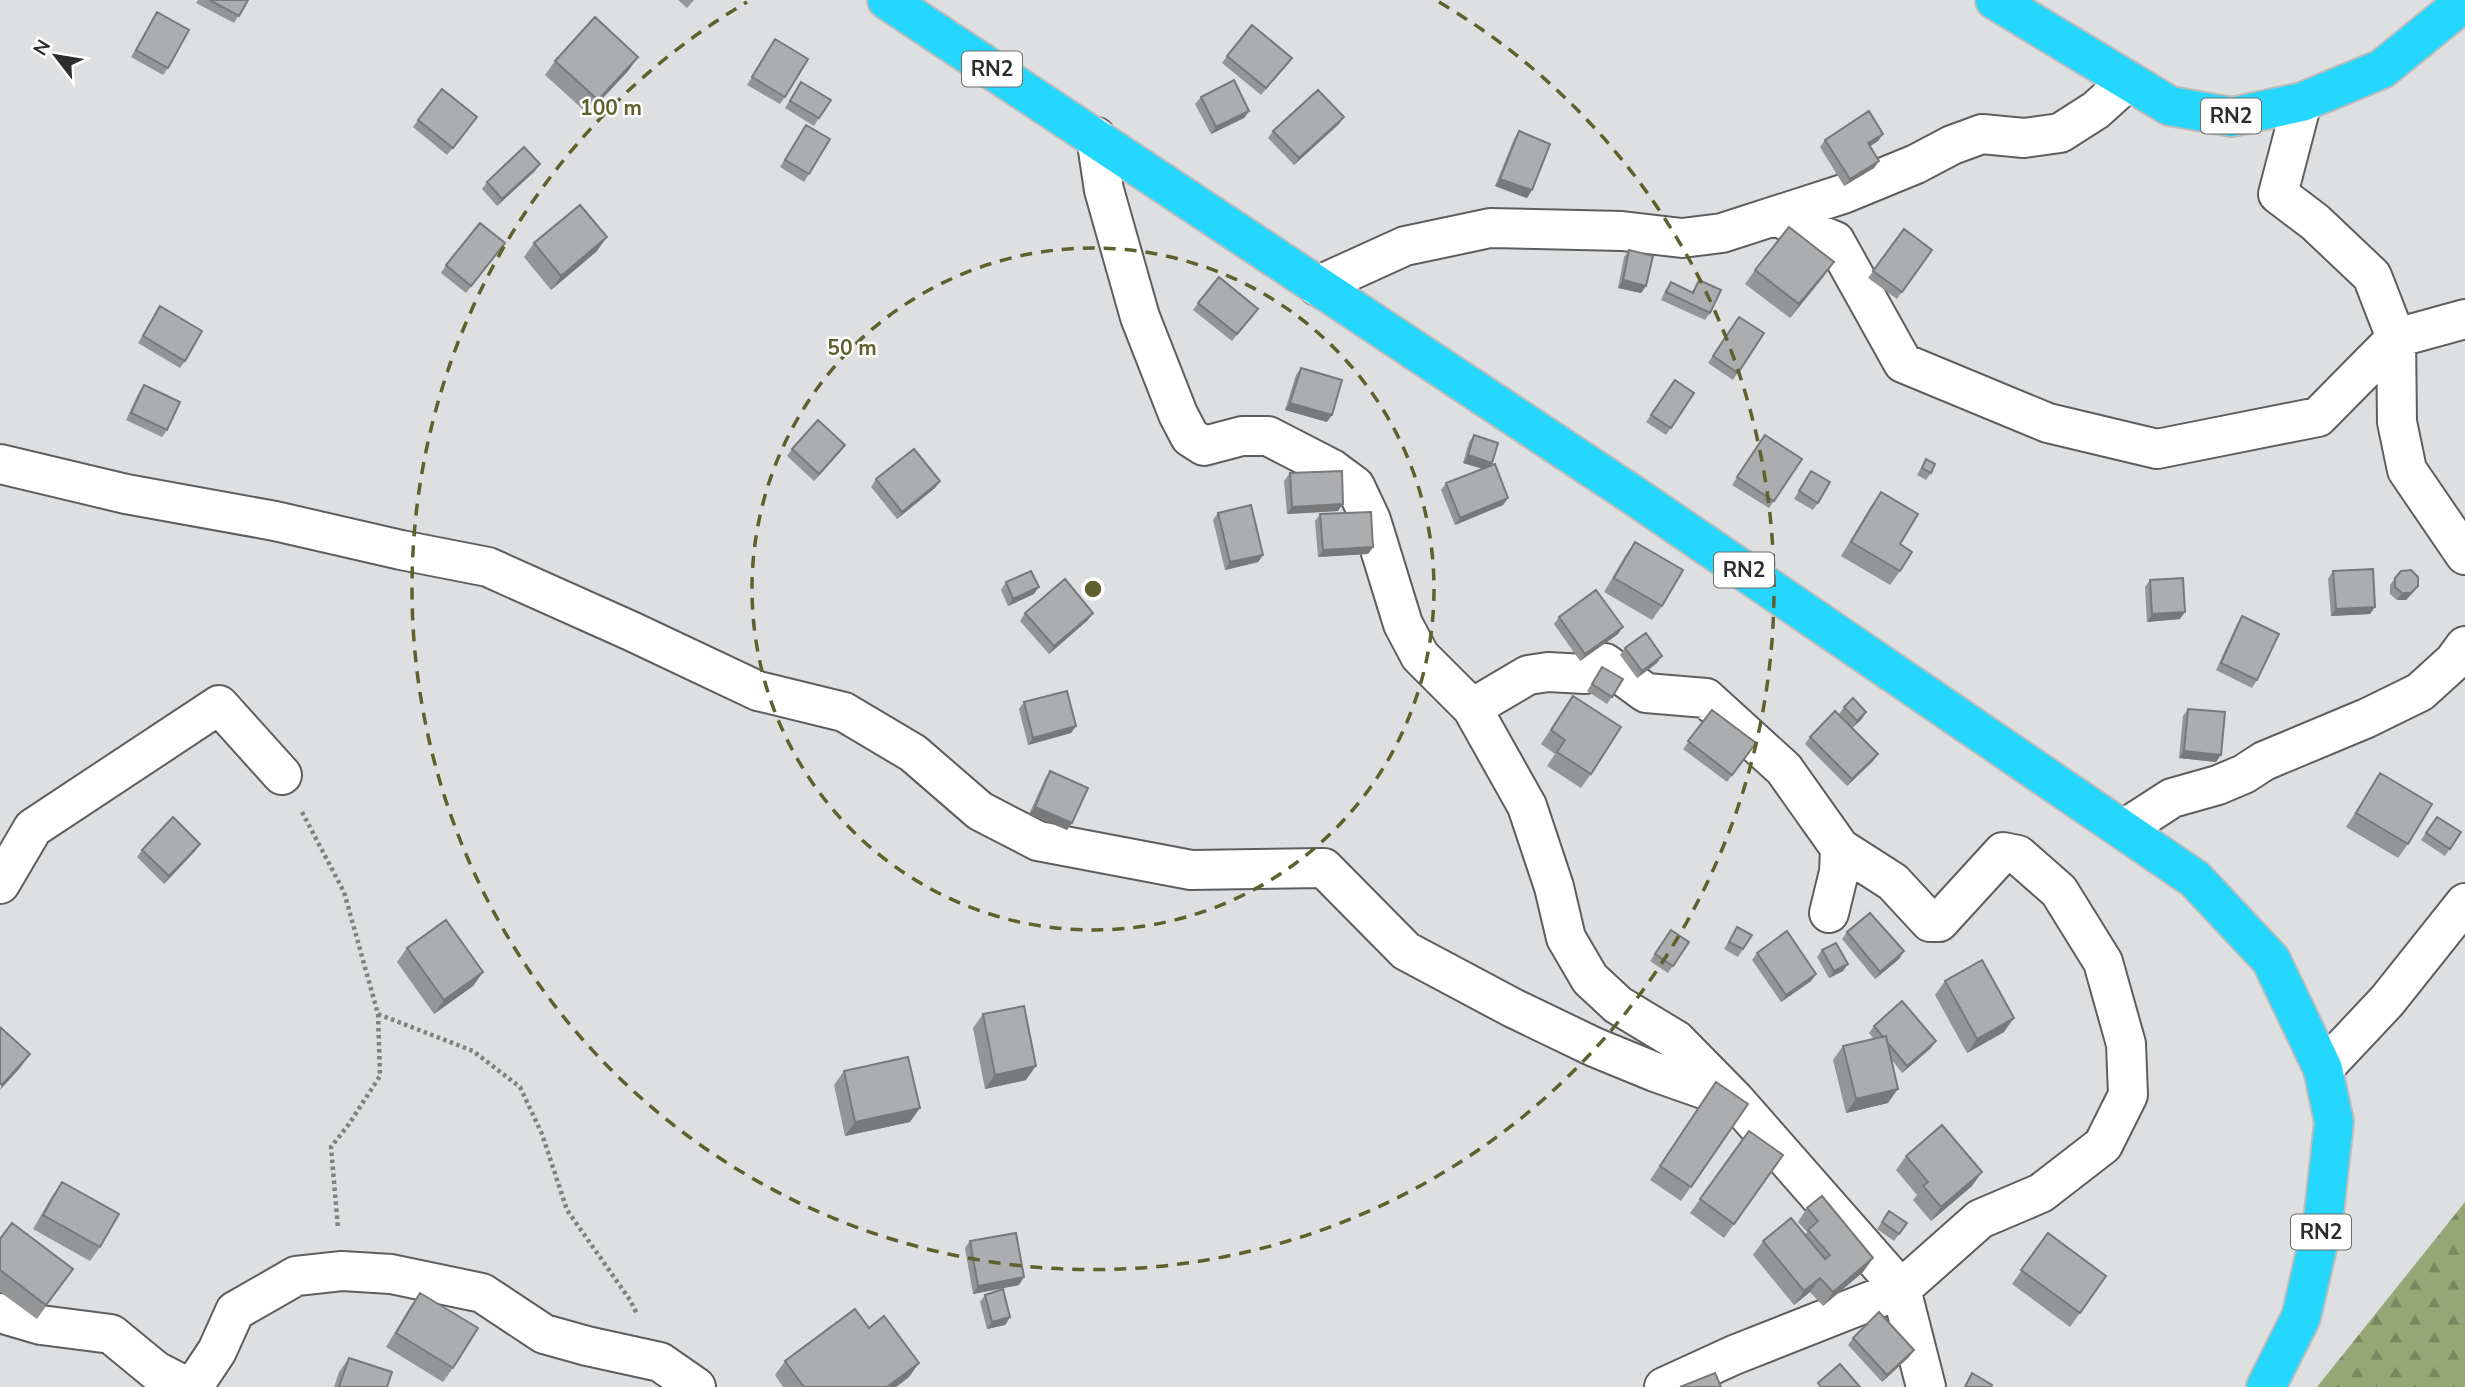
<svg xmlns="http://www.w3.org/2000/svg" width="2465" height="1387" font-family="'Nunito Sans',sans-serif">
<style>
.forest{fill:url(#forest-firs)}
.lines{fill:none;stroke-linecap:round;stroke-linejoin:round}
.street-casing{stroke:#5d5e5f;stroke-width:42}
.highway-casing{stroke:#bbbcbc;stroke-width:42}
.path{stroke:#808181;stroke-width:4.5;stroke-dasharray:3.5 3.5;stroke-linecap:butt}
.street{stroke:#fff;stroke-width:38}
.highway{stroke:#25d7fd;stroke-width:38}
.wall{fill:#949596}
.shaded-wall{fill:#78797a}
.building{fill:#acadae;stroke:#78797a;stroke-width:2}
.ring{fill:none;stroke:#5e602d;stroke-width:3.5;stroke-dasharray:12 9}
.labels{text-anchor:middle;stroke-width:5;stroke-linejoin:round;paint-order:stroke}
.shield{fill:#fff;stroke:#6b6c6c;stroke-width:2}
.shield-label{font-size:21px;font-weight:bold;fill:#2c2d2d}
.centre{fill:#5e602d;stroke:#fff;stroke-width:3.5}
.ring-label{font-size:21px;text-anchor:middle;font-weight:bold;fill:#5e602d;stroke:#fff;stroke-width:5;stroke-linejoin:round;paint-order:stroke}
</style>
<defs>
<pattern id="forest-firs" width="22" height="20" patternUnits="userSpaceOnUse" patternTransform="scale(1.75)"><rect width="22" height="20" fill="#95a774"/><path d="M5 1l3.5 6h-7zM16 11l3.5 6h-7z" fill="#7a8860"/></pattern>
</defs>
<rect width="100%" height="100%" fill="#dedfe0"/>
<!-- forest -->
<path class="forest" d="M2465,1202v185h-148z"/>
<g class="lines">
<!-- street casing -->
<g class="street-casing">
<path id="street" d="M2302,102l-24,92 37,28 57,54 24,62 1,84 10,48 58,85
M1096,137l8,53 36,127 38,97 12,23 14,9 38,-10h26l64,33 23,17 16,34 32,104 17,32 52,52 55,98 27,81 12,51 24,41 28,26 58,35 59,60 166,189 79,-70 61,-26 62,-48 25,-50 -2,-51 -23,-82 -44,-71 -41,-36 -15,-3 -64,70h-9l-37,-40 -53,-34 -56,-79 -78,-71 -60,-5 -41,-30 -20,11 -37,-2 -20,3 -56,33
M1777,217l58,24 68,122 145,60 109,26 161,-32 78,-79 69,-19
M1317,286l88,-40 85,-18 132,3 60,7 40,-5 121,-39 73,-30 36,-19 30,-11 42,4 36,-5 36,-23 32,-29
M0,464l126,30 149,27 126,29 87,17 143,64 127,60 86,21 69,41 67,58 58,30 153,29 133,-2 82,83 107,57 81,39 61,25 71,25
M2124,829l48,-31 46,-13 26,-11 20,-13 103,-43 53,-26 34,-31 11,-15
M0,884l33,-56 186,-123 63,70
M1829,913l10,-41 1,-24
M2323,1069l64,-68 78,-98
M0,1313l41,12 70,9 45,37 31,16
M193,1387l24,-36 18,-40 61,-35 46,-5 49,3 91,19 62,41 43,12 73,16 36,25
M1664,1387l70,-32 167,-66 25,98"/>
</g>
<!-- highway casing -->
<g class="highway-casing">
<path id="highway" d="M887,0l746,495 562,384 76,81 52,109 11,53 -11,100 -22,95 -35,70
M1995,0l175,106 62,11 70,-15 80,-33 75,-61 8,-8"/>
</g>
<!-- path -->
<path class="path" d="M302,812l42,80 34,122 2,62 -31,48 -18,23 7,81
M378,1014l95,37 47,36 22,47 25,76 63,90 7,14"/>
<!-- street -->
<use href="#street" class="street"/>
<!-- highway -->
<use href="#highway" class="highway"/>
</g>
<!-- wall -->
<path class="wall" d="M198,0h50l-14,23 -38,-20z
M678,0h16l-7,8z
M157,12l11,56 -5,7 -32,-18z
M775,39l10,58 -5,7 -33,-19z
M1227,56l65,2 -31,37 -39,-32z
M638,57l-10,14 -40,43 -43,-39 10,-14z
M801,82l18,36 -5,8 -29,-18z
M1201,97l48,14 -5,7 -33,16 -16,-30z
M418,120l54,4 -25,31 -34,-28z
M1339,124l-45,41 -26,-27 5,-7z
M806,125l3,49 -5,8 -24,-15z
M1519,131l13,59 -5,8 -32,-12 19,-47z
M1883,134l-5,7 -8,5 9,15 -5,7 -30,18 -24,-39 5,-7z
M535,171l-38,35 -15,-17 5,-7z
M1904,229l28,21 -35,49 -29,-21z
M505,243l-39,50 -25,-20 5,-8z
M534,243l63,8 -46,39 -27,-33z
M1629,250l17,36 -5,7 -23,-5 6,-31z
M1755,270l69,6 -34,42 -45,-34z
M1699,280l11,33 -5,7 -44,-20 5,-11 5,-7 21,10z
M1198,303l60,6 -26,32 -39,-31z
M160,306l25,55 -5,7 -42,-25z
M1739,317l25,16 -31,47 -25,-17z
M1301,368l26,54 -42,-12 11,-35z
M1675,380l19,13 -28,42 -20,-13z
M144,385l23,45 -5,7 -36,-17 13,-28z
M1474,435l18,28 -2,3 18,32 -5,7 -48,20 -14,-35 5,-7 37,-14 -20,-6 6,-21z
M1765,435l37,24 -33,49 -37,-23z
M845,445l-5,7 -26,29 -27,-25 5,-7z
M1926,459l5,14 -5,7 -9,-5z
M1811,471l7,32 -5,7 -19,-11z
M1290,473l48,38 -51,3 -3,-33z
M876,479l64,2 -5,7 -38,31 -26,-32z
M1881,492l19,52v27l-10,14 -49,-29 30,-50z
M1218,513l45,42 -5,7 -33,8 -12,-50z
M1320,514l53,33 -5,7 -50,3 -3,-36z
M1635,542l27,64 -10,14 -48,-28 21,-36z
M2333,571l37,43 -39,2 -3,-37z
M2395,578l18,15 -7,7h-9l-7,-6v-9z
M2150,580l30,39 -33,3 -2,-35z
M1006,582l28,12 -26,12 -7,-16z
M1025,613l63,7 -39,34 -29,-33z
M2242,616l15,64 -5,8 -36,-18 21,-46z
M1559,617l59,17 -38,27 -26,-37z
M1625,648l32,15 -20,15 -17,-23z
M1602,667l10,30 -5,7 -20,-13z
M1573,696l18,78 -10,14 -34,-22 8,-12 -14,-10z
M1024,702l52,24 -5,7 -43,12 -9,-36z
M1844,707l22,5 -5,8 -9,8 -13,-14z
M2188,709l28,53 -37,-4 4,-42z
M1712,710l44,33 -29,39 -44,-33z
M1810,737l63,24 -26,25 -42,-42z
M1050,771l22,52 -5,7 -38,-16 16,-35z
M2380,773l28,71 -10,14 -52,-31z
M2437,817l24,15 -16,24 -24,-16z
M200,844l-5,7 -31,33 -27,-27 5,-7z
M1737,927l6,22 -5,8 -14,-8z
M1671,930l18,12 -21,31 -18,-12z
M1847,932l57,19 -5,8 -24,20 -33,-40z
M407,948l76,24 -10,14 -39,28 -37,-52z
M1822,950l21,21 -14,7 -12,-21z
M1757,953l59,21 -5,7 -30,21 -29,-42z
M1945,981l59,51 -37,21 -32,-58z
M983,1014l43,66 -41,9 -12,-61z
M1874,1026l57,22 -29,25 -10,-13 -4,43 -42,10 -13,-53 10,-14 31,-7 -5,-6z
M844,1071l66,51 -65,14 -11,-51z
M1716,1082l32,22 -67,97 -31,-21z
M1749,1131l34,24 -59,83 -34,-25z
M1906,1156l66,30 -41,35 -18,-21 4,-5 -21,-25z
M62,1182l38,65 -10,14 -57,-32 19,-33z
M1807,1208l66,50 -10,14 -40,34 -13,-14 -16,13 -41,-50 10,-14 42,-6 2,-3 -9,-10z
M1889,1211l18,12 -13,18 -17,-12z
M2048,1233l58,43 -36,51 -58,-43z
M0,1239l73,30 -36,50 -37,-27z
M970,1241l49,44 -46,9 -8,-46z
M420,1293l33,75 -10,14 -57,-35 24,-40z
M985,1295l25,22 -5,8 -18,4 -7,-27z
M869,1328l40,49 -13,10h-113l-8,-12 10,-14z
M1853,1338l56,19 -27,25 -34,-37z
M349,1358l38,29h-53l5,-15z"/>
<!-- shaded-wall -->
<path class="shaded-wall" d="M638,57l-10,14 -40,43 10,-14z
M1249,111l-5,7 -33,16 5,-7z
M1344,117l-5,7 -45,41 5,-7z
M1883,134l-5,7 -15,10 5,-8z
M1879,161l-5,7 -30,18 6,-7z
M540,164l-5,7 -38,35 5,-7z
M1500,179l32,11 -5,8 -32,-12z
M607,237l-10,14 -46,39 10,-14z
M1834,262l-10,14 -34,42 9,-14z
M1623,280l23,6 -5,7 -23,-5z
M1290,403l42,12 -5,7 -42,-12z
M845,445l-5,7 -26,29 5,-7z
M1468,455l24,8 -5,7 -24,-7z
M940,481l-5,7 -38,31 5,-7z
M1508,498l-5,7 -48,20 5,-7z
M1343,504l-5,7 -51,3 5,-7z
M1373,547l-5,7 -50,3 5,-7z
M1263,555l-5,7 -33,8 5,-8z
M2418,586l-12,14h-9l5,-7z
M1039,587l-5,7 -26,12 5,-7z
M2375,607l-5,7 -39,2 5,-7z
M2185,612l-5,7 -33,3 5,-8z
M1093,613l-5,7 -39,34 5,-8z
M1623,627l-5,7 -38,27 5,-7z
M1662,656l-5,7 -20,15 5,-7z
M1866,712l-5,8 -9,8 5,-7z
M1076,726l-5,7 -43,12 5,-7z
M2184,751l37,4 -5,7 -37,-4z
M1878,754l-5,7 -26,25 5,-7z
M1035,807l37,16 -5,7 -38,-16z
M200,844l-5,7 -31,33 5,-8z
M1904,951l-5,8 -24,20 5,-7z
M1848,964l-5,7 -14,7 5,-7z
M483,972l-10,14 -39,28 10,-14z
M1816,974l-5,7 -30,21 5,-7z
M2014,1018l-10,14 -37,21 10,-14z
M1936,1041l-5,7 -29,25 5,-7z
M30,1054l-10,14 -20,22 2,-5z
M1036,1066l-10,14 -41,9 10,-14z
M1898,1089l-10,14 -42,10 10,-14z
M920,1108l-10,14 -65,14 10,-14z
M1982,1172l-10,14 -41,35 10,-14z
M1873,1258l-10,14 -40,34 10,-14z
M1024,1277l-5,8 -46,9 5,-8z
M1820,1278l-10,14 -16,13 10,-14z
M1010,1317l-5,8 -18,4 5,-7z
M1914,1350l-5,7 -27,25 5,-7z
M919,1363l-10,14 -13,10h-9z"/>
<!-- building -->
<path class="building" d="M210,0h38l-9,16z
M157,12l32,18 -21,38 -32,-18z
M595,17l43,40 -40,43 -43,-39z
M1252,25l40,33 -26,30 -39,-32z
M775,39l33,20 -23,38 -33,-20z
M1234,80l15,31 -33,16 -15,-30z
M801,82l30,18 -12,18 -29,-17z
M442,89l35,28 -24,31 -35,-28z
M1318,90l26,27 -45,41 -26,-27z
M1869,111l14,23 -15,9 11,18 -29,18 -25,-39z
M806,125l24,14 -21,35 -24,-14z
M1519,131l31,13 -18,46 -32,-11z
M524,147l16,17 -38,35 -15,-17z
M580,205l27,32 -46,39 -27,-33z
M480,223l25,20 -34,43 -25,-21z
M1789,227l45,35 -35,42 -44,-34z
M1904,229l28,21 -30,42 -29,-21z
M1629,250l24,6 -7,30 -23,-6z
M1219,277l39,32 -21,25 -39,-31z
M1699,280l22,10 -11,23 -44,-21 5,-10 22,11z
M160,306l42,25 -17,30 -42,-25z
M1739,317l25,16 -26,40 -25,-17z
M1301,368l41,12 -10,35 -42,-12z
M1675,380l19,13 -23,35 -20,-13z
M144,385l36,17 -13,28 -36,-17z
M818,420l27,25 -26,29 -27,-25z
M1474,435l24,8 -6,20 -24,-8z
M1765,435l37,24 -28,42 -37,-24z
M914,449l26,32 -38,31 -26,-33z
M1926,459l9,5 -4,9 -9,-5z
M1495,464l13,34 -48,20 -14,-35z
M1342,471l1,33 -51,3 -2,-34z
M1811,471l19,11 -12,21 -19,-12z
M1881,492l37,22 -18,30 12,8 -12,19 -49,-29z
M1251,505l12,50 -33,7 -12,-49z
M1371,512l2,35 -50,3 -3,-36z
M1635,542l48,28 -21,36 -48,-28z
M2373,569l2,38 -39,2 -3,-38z
M2411,570l7,7v9l-7,7h-9l-7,-6v-9l6,-7z
M1031,571l8,16 -26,12 -7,-17z
M2183,578l2,34 -33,2 -2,-34z
M1065,579l28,34 -39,33 -29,-33z
M1596,590l27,37 -38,27 -26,-37z
M2242,616l37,18 -22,46 -36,-17z
M1646,633l16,23 -20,15 -17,-23z
M1602,667l21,12 -11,18 -20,-13z
M1067,691l9,35 -43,12 -9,-36z
M1573,696l48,31 -30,47 -34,-22 8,-12 -14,-10z
M1853,698l13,14 -9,9 -13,-14z
M2188,709l37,3 -4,43 -37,-4z
M1712,710l44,33 -24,32 -44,-34z
M1835,711l43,43 -26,25 -42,-42z
M1050,771l38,17 -16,35 -37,-16z
M2380,773l52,31 -24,40 -52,-31z
M173,817l27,27 -31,32 -27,-26z
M2437,817l24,15 -11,17 -24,-16z
M1870,913l34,38 -24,21 -33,-40z
M446,920l37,52 -39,28 -37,-52z
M1737,927l15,8 -9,14 -14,-7z
M1671,930l18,12 -16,24 -18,-12z
M1787,931l29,43 -30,21 -29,-42z
M1836,943l12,21 -14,7 -12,-21z
M1982,960l32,58 -37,21 -32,-58z
M1902,1001l34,40 -29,25 -20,-24 -1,-6 -3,1 -9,-11z
M1024,1006l12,60 -41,9 -12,-61z
M0,1027l30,27 -28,31 -2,-2z
M1886,1036l12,53 -42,10 -13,-53z
M908,1057l12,51 -65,14 -11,-51z
M1716,1082l32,22 -57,83 -31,-21z
M1942,1125l40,47 -41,35 -18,-21 5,-4 -22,-26z
M1749,1131l34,24 -49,69 -34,-25z
M62,1182l57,32 -19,33 -57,-32z
M1822,1196l51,62 -40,34 -13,-14 -16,13 -41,-50 28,-23 34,41 5,-4 -22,-25 10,-9 -11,-13z
M1889,1211l18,12 -8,11 -17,-12z
M12,1223l61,46 -27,36 -46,-35v-31z
M1016,1233l8,44 -46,9 -8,-45z
M2048,1233l58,43 -26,37 -59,-43z
M1003,1289l7,28 -18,5 -7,-27z
M420,1293l58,35 -25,40 -57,-35z
M855,1309l14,19 15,-12 35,47 -32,24h-83l-19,-26z
M1879,1312l35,38 -27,25 -34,-37z
M349,1358l43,14 -5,15h-48z
M1840,1364l20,23h-39l-3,-4z
M1715,1373l6,14h-41z
M1972,1373l20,12 -1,2h-26z"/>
<!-- distance rings -->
<g class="ring">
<circle cx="1093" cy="589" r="341"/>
<path d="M1439 2A681 681 0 1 1 747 2"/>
</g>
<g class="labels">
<!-- shield labels -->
<g class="shield">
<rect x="962" y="51.5" width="60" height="35" rx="5"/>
<rect x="2201" y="98.5" width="60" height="35" rx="5"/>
<rect x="1714" y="552.5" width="60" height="35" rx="5"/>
<rect x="2291" y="1214.5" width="60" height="35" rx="5"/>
</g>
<g class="shield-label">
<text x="992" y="76">RN2</text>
<text x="2231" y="123">RN2</text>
<text x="1744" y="577">RN2</text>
<text x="2321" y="1239">RN2</text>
</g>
</g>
<circle cx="1093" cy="589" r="10" class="centre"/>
<g class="ring-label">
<text x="611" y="115">100 m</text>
<text x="852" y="355">50 m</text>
</g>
<!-- north arrow -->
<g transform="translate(56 56) rotate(301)" stroke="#ffffff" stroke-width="5" paint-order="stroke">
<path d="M0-5L12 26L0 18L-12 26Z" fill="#2c2d2d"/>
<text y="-10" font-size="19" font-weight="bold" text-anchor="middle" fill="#2c2d2d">N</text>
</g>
</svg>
